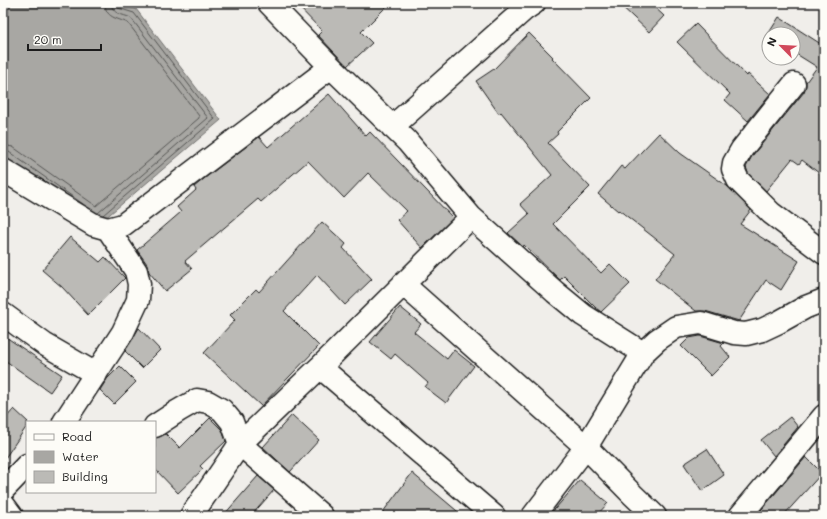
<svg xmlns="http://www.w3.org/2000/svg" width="827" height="519" font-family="Mali,sans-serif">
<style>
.water{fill:#a8a7a3;stroke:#706f6d}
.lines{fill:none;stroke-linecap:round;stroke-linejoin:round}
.shore{stroke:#545452;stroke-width:1}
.building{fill:#bbbab6;stroke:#1c1c1c}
.minor-casing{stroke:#1c1c1c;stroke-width:25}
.minor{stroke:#fdfcf7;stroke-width:22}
</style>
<rect width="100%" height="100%" fill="#f0eeea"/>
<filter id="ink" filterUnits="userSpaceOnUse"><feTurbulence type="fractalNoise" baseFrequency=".025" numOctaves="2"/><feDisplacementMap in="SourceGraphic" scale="8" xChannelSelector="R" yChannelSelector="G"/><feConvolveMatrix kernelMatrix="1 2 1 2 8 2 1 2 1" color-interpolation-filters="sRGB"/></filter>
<g filter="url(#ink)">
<!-- water -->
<path class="water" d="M9,3h104l23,6 85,111 -124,105 -94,-66v-147z"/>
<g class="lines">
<!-- shore -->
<path class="shore" d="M3,145l10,2 83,59 103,-88v-2l-71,-93c-11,-5 -23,-5 -23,-20
M3,151l6,1 74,52
M98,213l110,-95 -77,-100c-8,-4 -19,-3 -20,-15
M103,215l112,-96 -81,-106 -16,-5 -2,-5"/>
</g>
<!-- building -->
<path class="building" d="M295,3h95l-29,29 11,11 -25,23 -29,-31 4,-4z
M618,3h32l14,13 -15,16z
M779,17l45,29v131l-22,-17 -3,4 -7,-5 -26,32 -18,-18 -2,-6 6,-11 52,-64 2,-6v-4l11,-15 -24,-15v-18h-24v3l-2,-1z
M696,24l51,52 1,-2 22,20 -22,27 -23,-21 5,-6 -53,-52z
M529,33l24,24 -1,1 39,40 -34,34 1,2 -10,9 42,44 -37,37 48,49 9,-9 20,20 -29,28 -5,-4 -32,-32 -4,4 -36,-35 -1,2 -15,-14 21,-19 -9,-10 32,-29 -51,-63 -2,2 -23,-33 18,-12z
M329,94l37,42 4,-4 83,86 -31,30 -25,-28 10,-9 -39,-38 -24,25 -36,-37 -47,41 -3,-3 -73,62 7,8 -27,22 -16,-19 -2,-8 -10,-14 44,-38 -4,-5 19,-17 -2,-3 11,-9 54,-41 9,10z
M659,133l21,20 47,33 24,24 -11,14 59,37 -18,29 -15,-10 -27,41 -34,-10h-9l-41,-32 20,-25 -56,-44 -1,1 -20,-17 23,-28 4,3z
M322,222l24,22 -3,4 29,31 -27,26 -28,-30 -33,36 35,35 -58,60 -57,-53 31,-33 -5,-5 26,-26 3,3z
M70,237l30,25 5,-5 20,21 -37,37 -26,-28 -20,-17z
M400,307l21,17 -7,8 33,27 7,-9 20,16 -28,37 -21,-16 3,-4 -33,-29 -4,5 -21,-17z
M139,328l21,22 -18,18 -17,-17z
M3,335l59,40 -12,17 -47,-33z
M700,336l24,7 -3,3 9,11 -19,19 -30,-30 8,-8z
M120,366l16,16 -22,22 -14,-14 7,-11z
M14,409l14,13h-1v4l-24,35v-40z
M292,415l27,25 -29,32 -27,-25z
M790,417l8,10 -24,29 -13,-16z
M210,418l12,12 4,11 -26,25 3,3 -25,24 -23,-24v-31l11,-4 14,14z
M707,449l17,26 -22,16 -18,-27z
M806,457l16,16 -39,43h-27z
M412,473l51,43h-83z
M258,476l16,14 -23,26h-28z
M580,480l28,23 -12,13h-47z"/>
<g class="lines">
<!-- minor casing -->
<g class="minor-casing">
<path id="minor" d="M269,3l62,64 76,74 64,76 84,75 28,23 60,38 -57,94 47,48 22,21
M794,84l-52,65 -8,14 -1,6 5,11 33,33 53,40
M392,127l133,-118 9,-6
M3,170l91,55 14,4 15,-4 208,-158
M471,217l-151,150 174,149
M403,284l183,163 -53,69
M3,314l41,30 52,30
M643,353l14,-13 19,-13 25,-4 33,10 12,1 16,-4 17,-8 27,-15 18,-7
M64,422l59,-90 15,-32 1,-16 -3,-13 -28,-42
M155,426l23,-15 19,-11 11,2 14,8 10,12 8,22 82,72
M3,490l24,-25
M3,504l9,12
M191,516l49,-72 80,-77
M740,516l84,-100"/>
</g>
<!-- minor -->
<use href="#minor" class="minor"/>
</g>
</g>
<!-- margin -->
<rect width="827" height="519" fill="none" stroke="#fdfcf7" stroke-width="16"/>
<rect x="8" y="8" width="811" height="503" fill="none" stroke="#1c1c1c" stroke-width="1.5" filter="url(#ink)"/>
<!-- legend -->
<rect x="26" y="421" width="130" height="72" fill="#fdfcf7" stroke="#a3a29f"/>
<rect x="34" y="434" width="20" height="6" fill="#fdfcf7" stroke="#a3a29f"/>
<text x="62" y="441" font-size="12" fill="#1c1c1c">Road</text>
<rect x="34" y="451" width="20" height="12" fill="#a8a7a3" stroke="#a3a29f"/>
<text x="62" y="461" font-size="12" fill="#1c1c1c">Water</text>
<rect x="34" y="471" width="20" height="12" fill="#bbbab6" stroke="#a3a29f"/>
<text x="62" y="481" font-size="12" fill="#1c1c1c">Building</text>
<!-- north arrow -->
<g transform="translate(781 46) rotate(294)"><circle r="19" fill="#fdfcf7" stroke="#a3a29f"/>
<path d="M0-3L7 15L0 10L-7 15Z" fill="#d1495b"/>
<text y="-6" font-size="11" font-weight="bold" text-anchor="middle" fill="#1c1c1c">N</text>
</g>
<!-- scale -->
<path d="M28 44v6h73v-6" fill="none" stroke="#1c1c1c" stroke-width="2"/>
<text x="34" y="44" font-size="12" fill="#1c1c1c" stroke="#fdfcf7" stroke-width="3" paint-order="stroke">20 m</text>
</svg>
